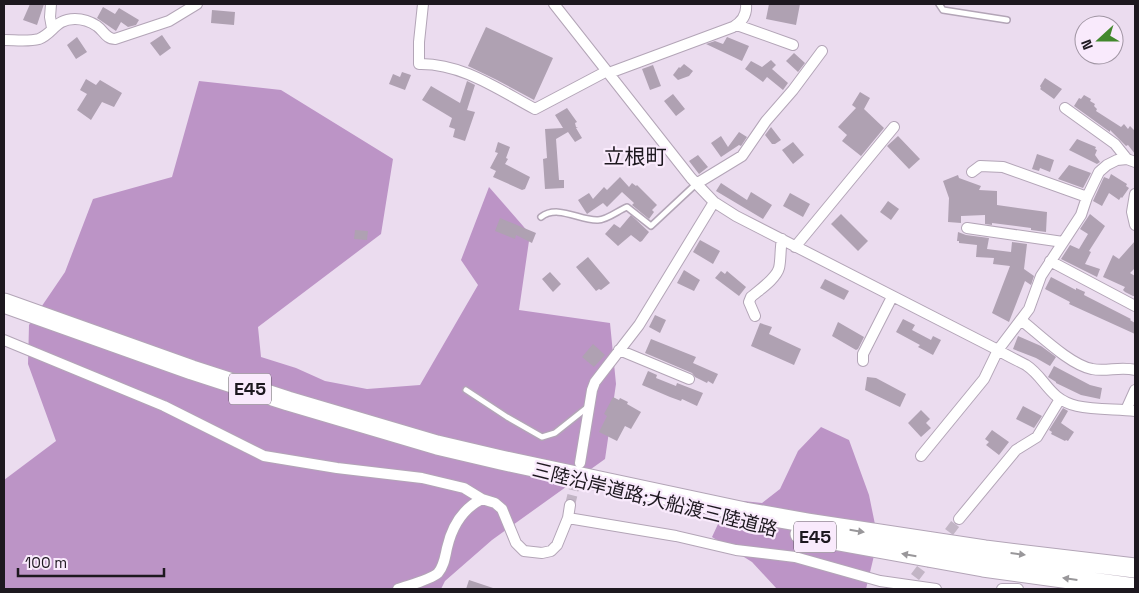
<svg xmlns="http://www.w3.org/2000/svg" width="1139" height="593" font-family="'Space Grotesk','Noto Sans JP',sans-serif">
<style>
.forest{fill:#bc94c6}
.building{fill:#afa1b2}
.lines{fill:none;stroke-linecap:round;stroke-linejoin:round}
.minor-tunnel{stroke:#c2b5c5;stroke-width:10;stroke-dasharray:10 5;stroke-linecap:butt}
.service-casing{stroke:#b3a5b7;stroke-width:8}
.minor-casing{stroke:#b3a5b7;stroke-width:12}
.motorway-casing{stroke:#b3a5b7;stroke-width:21}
.service{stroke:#fff;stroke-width:5}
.minor{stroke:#fff;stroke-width:10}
.motorway{stroke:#fff;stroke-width:19}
.oneway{fill:#99979a}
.labels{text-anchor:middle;stroke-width:4.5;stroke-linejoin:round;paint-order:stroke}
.shield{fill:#f9eafc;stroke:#5f5761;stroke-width:1}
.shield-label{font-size:18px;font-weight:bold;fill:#1d181f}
.street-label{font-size:19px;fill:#1d181f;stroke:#f9eafc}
.quarter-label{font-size:21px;fill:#1d181f;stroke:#f9eafc}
</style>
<rect width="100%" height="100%" fill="#ebdcef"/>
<!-- forest -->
<path class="forest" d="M199,81l82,9 112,69 -12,75 -123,93 3,30 35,11 29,13 42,8 53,-4 58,-100 -17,-25 28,-73 41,47 -11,76 91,13 6,61 -11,75 -113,81 -47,41 -4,8h-437v-109l52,-39 -28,-77 1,-39 36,-53 28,-73 79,-22z
M821,427l28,13 20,55 9,44 -12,50h-89l-25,-27 -40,-25 13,-28 18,-8 19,2 18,-14 18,-38z"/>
<!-- building -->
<path class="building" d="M30,4h14l-7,21 -14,-5z
M769,4h31l-4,21 -30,-6z
M103,7l12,7 4,-6 20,12 -3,5 -8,2 -7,-5 -5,9 -19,-13z
M212,10l23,2 -1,13 -23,-2z
M486,27l67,31 -19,42 -37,-20 -29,-14z
M162,35l9,13 -11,8 -10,-13z
M77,37l10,15 -11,7 -9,-14z
M727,37l22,9 -7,15 -36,-17 9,-3 8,3z
M794,53l11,10 -7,9 -12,-11z
M771,60l5,5 -4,4 16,14 -5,7 -16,-13 -4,5 -18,-13 6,-8 11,6z
M684,64l9,7 -4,5 -11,4 -5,-5 6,-8 1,1z
M653,65l8,21 -11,4 -8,-21z
M402,72l9,3 -6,15 -16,-6 4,-10 7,3z
M1045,78l17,11 -8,10 -14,-10 1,-1 -1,-2z
M86,79l10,6 4,-5 22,13 -8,14 -12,-5 -11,18 -14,-10 10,-16 -7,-4z
M467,81l8,4 -8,25 8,2 -10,29 -12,-4 2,-8 -6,-2 3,-9 -30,-18 9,-14 29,17z
M860,92l10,6 -6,11 20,19 -23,28 -19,-15 5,-6 -9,-8 18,-19 -4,-3z
M673,94l12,15 -9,7 -12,-15z
M1084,95l7,4 -1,2 5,3 -1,2 3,3 -1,2 25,16 3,-3 4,5 2,-3 5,5v23l-7,-9 -2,1 -16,-16v2l-36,-26 5,-8 2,1z
M567,108l10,14 -2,1 1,4h2l-2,1 6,10 -7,4 -7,-10 -12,7 3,41h5v8l-19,1 -2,-30 4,-1 -2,-29 18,-1 -8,-13z
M771,127l10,13 -6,4h-3l-7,-9z
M739,132l8,5 -6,9 -2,-1 -18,12 -10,-14 10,-7 7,11z
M898,136l22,23 -11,10 -22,-23z
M1077,139l19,8 -1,2 2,1 -2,5 5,7 -3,2 -28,-14z
M498,142l12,5 -4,11 2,1 -3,5 25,13 -5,12 -3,1 -29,-13 3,-6 -6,-3 8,-15 -3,-1z
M793,142l11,13 -11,9 -11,-14z
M1037,154l17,6 -4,12 -10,-4 -1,3 -7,-2z
M698,155l10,12 -9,7 -10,-13z
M1069,165l22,8 -8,15 -25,-9z
M1111,174l16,10 -1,2 3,2 -7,10 -1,-1 -2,3 -10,-7 -7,13 -9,-5 11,-24 5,2z
M958,175l1,3 22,8 -2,4 18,1v14l50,7 -1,20 -15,-2v-2l-39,-5v2l-7,-1v-9l-24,1v7l-13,-1 1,-24 -6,-17z
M620,177l9,10 3,-4 4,3 1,-1 20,20 -5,5 2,2 -5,7 -17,-14 2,-2 -12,-11 -15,15 -4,-4 -16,11 -9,-14 11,-7 4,6 11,-12 3,3z
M721,183l26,17 4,-8 21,13 -9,14 -47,-28z
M790,193l20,11 -7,13 -20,-11z
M888,201l11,8 -8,11 -11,-8z
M841,214l27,27 -10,10 -27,-27z
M1090,214l15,12 -16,25 2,1 -6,12 15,5 -3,8 -36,-18 9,-14 9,4 9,-15 -8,-5z
M631,215l18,17 -7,9 -2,1 -9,-7 -13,11 -13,-12 9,-10 6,4z
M500,218l36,15 -4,10 -16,-8 -1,4 -20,-8z
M355,230l13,1 -1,9 -13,-1z
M958,232l8,3 23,3 -2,11 24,3 1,-10 15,2 -3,25 10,7 -3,9 -6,-4 -16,41 -17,-9 18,-47 -17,-2 1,-6 -18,-1 1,-12 -18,-2v-2h-2z
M700,240l20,11 -7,13 -20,-12z
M1135,241v27l-5,5 5,3v20h-2l-8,-4 -2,-2 2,-3 -22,-10 10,-22 6,4z
M588,257l22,26 -9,7 -2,-1 -3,2 -20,-24z
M684,270l16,10 -6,11 -17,-8z
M721,271l4,3 2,-3 19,16 -7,9 -24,-18z
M550,272l11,12 -8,8 -11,-13z
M1051,277l25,13v-2l9,4 -1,3 47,24 -1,1 5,3v11l-66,-30 1,-2 -25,-13z
M825,279l24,12 -5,9 -24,-12z
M655,315l11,5 -6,13 -11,-6z
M903,319l12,6 -3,5 19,10 2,-4 8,4 -8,15 -15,-8 2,-2 -24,-13z
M838,322l26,15 -6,12 -2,1 -24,-14z
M760,323l12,4 -3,7 32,15 -7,16 -43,-19z
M1018,336l23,10 15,11 -6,9 -14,-8 -23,-9z
M651,339l45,18 -3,6 25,11 -5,10 -5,-3 -1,2 -12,-6 -3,-4 -47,-20z
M593,344l12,11 -11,12 -12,-10z
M1054,366l36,19 12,3 -2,11 -19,-4 -25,-12v-1l-8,-5z
M648,371l9,4 -1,3 20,8 1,-3 26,10 -6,13 -15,-7 -1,2 -11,-4 -28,-12z
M867,377l9,1 30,16 -6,13 -35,-17z
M613,397l6,3 1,-2 8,4 -1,2 14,8 -10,17 -6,-3 -8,15 -18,-9 8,-16 -3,-2z
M1023,406l19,10 -8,12 -18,-9z
M1063,408l5,3 -7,12 13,9 -6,9 -2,-1 -1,1 -14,-7 1,-2 -3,-2z
M921,410l9,9 -4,4 5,5 -10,9 -13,-14z
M992,430l17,12 -10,13 -13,-10 3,-3 -4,-3z
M469,580l24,8 -1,1h-26z"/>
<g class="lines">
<!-- minor-tunnel -->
<path class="minor-tunnel" d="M570,505l8,-33
M940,544l19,-25
M915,577l16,-21"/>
<!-- service casing -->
<g class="service-casing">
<path id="service" d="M939,4l4,6 64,10
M541,217c17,-13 39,4 57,3 9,0 21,-10 29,-13l24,19 45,-42
M466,390l41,27 35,20 13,-4 34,-27"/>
</g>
<!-- minor casing -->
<g class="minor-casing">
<path id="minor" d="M51,4l-1,13 2,11
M423,4l-4,38v22c43,-1 80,26 116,45l72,-38
M554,4l137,174 23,24 22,14 262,134c9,6 19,10 28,15 20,13 22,34 51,41 18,4 39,3 58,5
M737,25l56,20
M4,40c11,0 24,2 35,-1 15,-6 16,-20 36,-20 7,0 16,3 22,7 7,5 9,13 18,13l54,-18 28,-17
M609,73l124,-46c9,-5 14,-13 13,-23
M1065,108l50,36 12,15
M972,172l8,-6 23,1 84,30
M696,184l46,-28 24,-35 27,-31 29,-39
M1135,194l-3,18 3,13
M967,228l96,14
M795,247l99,-120
M1050,261l85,45
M755,316l-6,-14 2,-5c8,-7 25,-18 28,-29 2,-8 1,-19 3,-29
M1021,320c18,14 49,45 71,49 14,3 29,-3 43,1
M4,340l160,66 100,50 73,12 85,10 42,10 18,11 13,4 7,6 14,34 8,8 18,2 9,-2 6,-6 11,-27 2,-13
M619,350l70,29
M863,361v-7l29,-57
M1126,410l9,-20
M921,456l63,-77 14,-29 31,-41 12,-33 40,-61 6,-18 12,-25 8,-7 10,-5 10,-1 8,3
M580,463l12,-73 3,-8 44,-57 75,-123
M568,518l108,18 60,14 59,7 85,24 56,8
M959,519l57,-69 21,-13 23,-38
M398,589c11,-4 32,-9 40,-16 6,-7 7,-16 9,-25 5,-22 15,-39 35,-49
M1002,589h16"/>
</g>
<!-- motorway casing -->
<g class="motorway-casing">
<path id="motorway" d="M4,303l188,67 96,31 149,44 64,15 244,52 63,11 177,27 150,18
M800,534l183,33 152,21"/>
</g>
<!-- service -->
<use href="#service" class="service"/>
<!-- minor -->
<use href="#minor" class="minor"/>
<!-- motorway -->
<use href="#motorway" class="motorway"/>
</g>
<!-- one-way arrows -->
<defs><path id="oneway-solid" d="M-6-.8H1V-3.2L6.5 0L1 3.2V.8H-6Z" transform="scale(1.25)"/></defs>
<g class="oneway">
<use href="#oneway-solid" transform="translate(857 531) rotate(9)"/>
<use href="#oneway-solid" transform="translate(1018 554) rotate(7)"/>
<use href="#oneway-solid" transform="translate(909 555) rotate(-170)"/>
<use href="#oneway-solid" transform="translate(1070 579) rotate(-172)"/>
</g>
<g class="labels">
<!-- shield labels -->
<g class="shield">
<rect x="229" y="373.5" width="42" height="31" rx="4"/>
<rect x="794" y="521.5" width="42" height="31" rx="4"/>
</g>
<g class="shield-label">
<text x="250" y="395">E45</text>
<text x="815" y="543">E45</text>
</g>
<!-- street labels -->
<g class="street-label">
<text transform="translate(655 499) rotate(14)" y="7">三陸沿岸道路;大船渡三陸道路</text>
</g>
<!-- quarter labels -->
<g class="quarter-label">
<text x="635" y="164">立根町</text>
</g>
</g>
<!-- border -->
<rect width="1139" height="593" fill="none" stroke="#1d181f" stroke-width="10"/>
<!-- north arrow -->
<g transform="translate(1099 40) rotate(249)"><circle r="24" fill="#f9eafc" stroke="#a196a4"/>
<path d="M0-4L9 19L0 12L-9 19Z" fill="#42882d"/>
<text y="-8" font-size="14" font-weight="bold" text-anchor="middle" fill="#1d181f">N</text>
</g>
<!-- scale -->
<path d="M18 568v8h146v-8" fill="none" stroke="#1d181f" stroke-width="2.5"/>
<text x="25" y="568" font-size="15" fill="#1d181f" stroke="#f9eafc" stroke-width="4" paint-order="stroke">100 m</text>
</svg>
